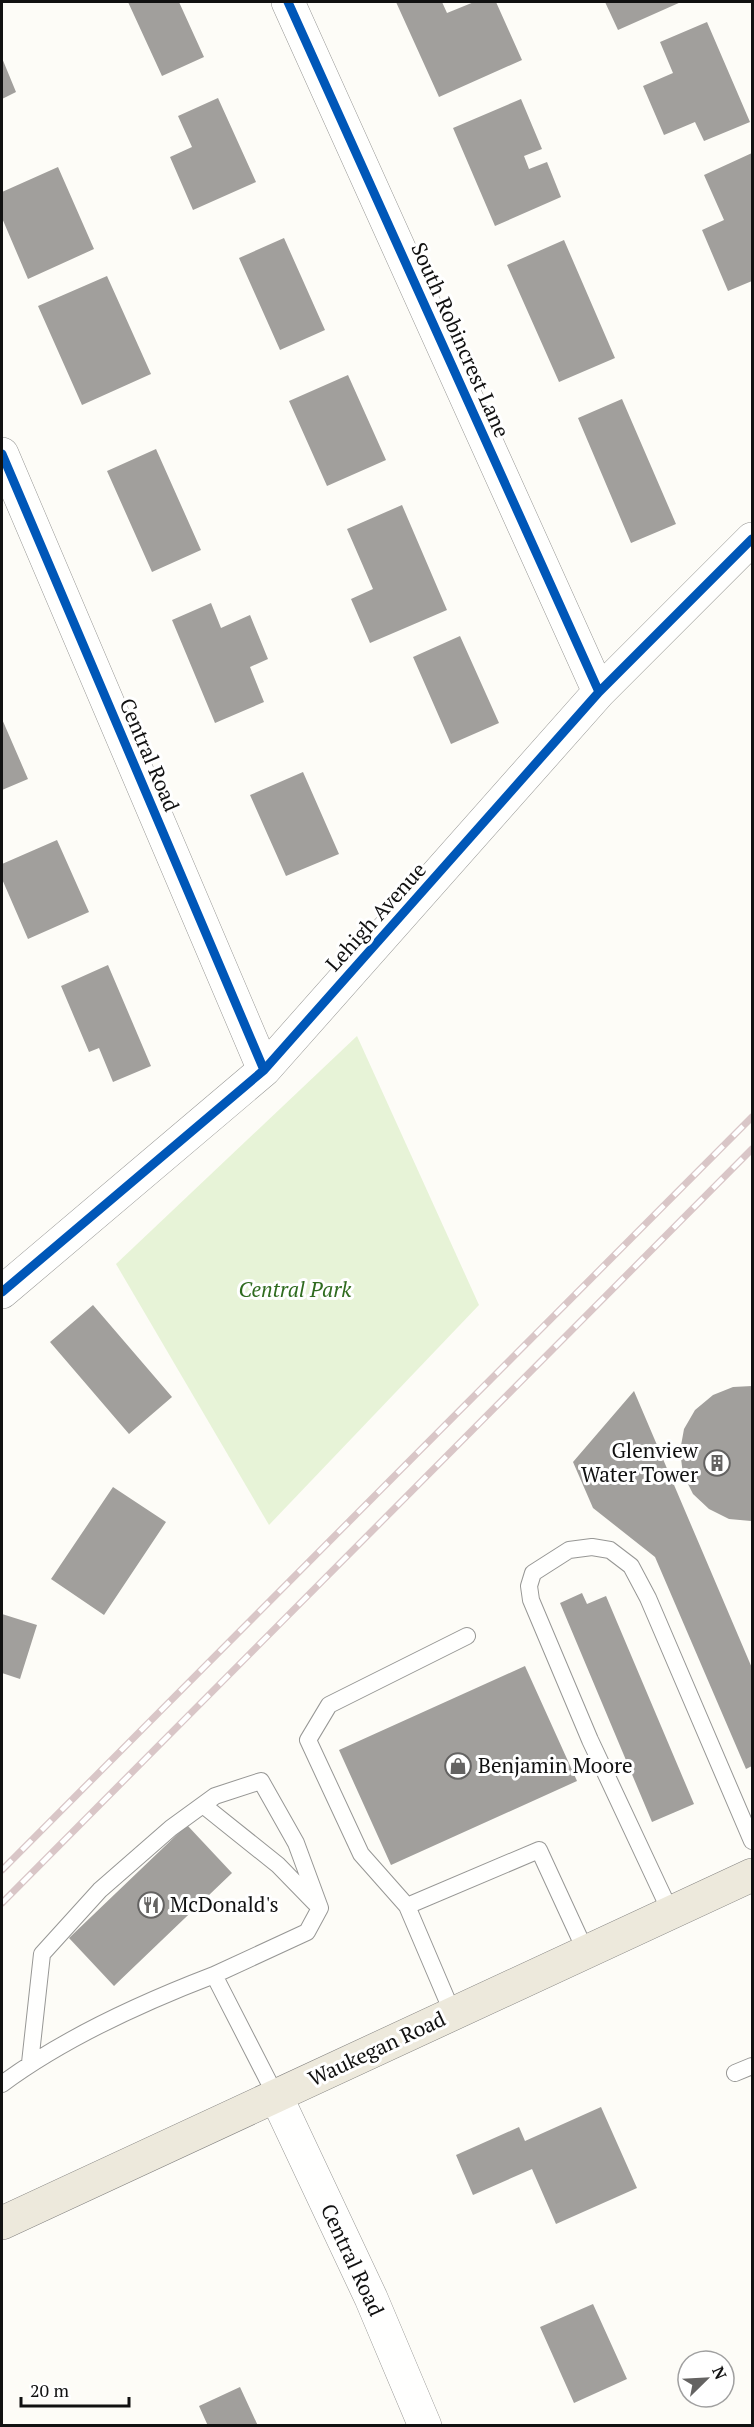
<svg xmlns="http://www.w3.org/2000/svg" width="754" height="2427" font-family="'PT Serif',serif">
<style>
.green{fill:#e7f3d7}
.building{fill:#a19f9c}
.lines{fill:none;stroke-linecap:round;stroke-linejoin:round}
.service-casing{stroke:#979795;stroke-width:18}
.minor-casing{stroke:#979795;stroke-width:34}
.primary-casing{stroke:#858482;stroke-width:34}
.service{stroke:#fffffe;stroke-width:16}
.minor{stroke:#fffffe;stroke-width:33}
.primary{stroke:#ede9dc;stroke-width:33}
.rail-casing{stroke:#d9c6c7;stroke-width:7}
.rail{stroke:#fff;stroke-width:4.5;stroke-dasharray:14;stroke-linecap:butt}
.cycleway-casing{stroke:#fff;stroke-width:13}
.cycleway{stroke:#0057b8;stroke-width:9}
.labels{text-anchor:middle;stroke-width:6;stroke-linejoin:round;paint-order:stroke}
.street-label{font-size:21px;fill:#111;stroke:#fff}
.park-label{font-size:21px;font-style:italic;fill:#2f6b1f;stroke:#fff}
.poi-label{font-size:21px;fill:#111;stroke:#fff;text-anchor:start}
</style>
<rect width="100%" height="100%" fill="#fdfcf7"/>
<!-- green -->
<path class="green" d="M357,1036l122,269 -210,220 -153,-261z"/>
<!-- building -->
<path class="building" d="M128,2h51l25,55 -42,19z
M396,2h46l5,11 27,-11h22l26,58 -83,37z
M605,2h76l-63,28z
M707,22l43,100 -46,19 -9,-19 -31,13 -21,-49 30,-13 -13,-31z
M2,58l14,34 -14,7z
M218,98l38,84 -63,28 -23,-53 22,-10 -14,-31z
M521,99l21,50 -18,7 5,13 18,-7 14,35 -66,29 -42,-98z
M752,153v128l-24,10 -26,-61 22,-10 -20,-45z
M58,167l36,82 -66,30 -26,-61v-26z
M284,238l41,92 -45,20 -41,-92z
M564,240l51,118 -56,24 -52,-117z
M107,276l44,98 -69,31 -44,-99z
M348,375l38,85 -59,26 -38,-85z
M622,399l54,125 -45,19 -53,-125z
M156,449l45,101 -49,22 -45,-101z
M402,505l45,105 -77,33 -19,-44 22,-10 -26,-60z
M211,603l10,25 29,-13 18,44 -18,8 14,35 -49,21 -43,-103z
M460,636l39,87 -48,21 -38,-87z
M2,719l26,60 -26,11z
M303,772l36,82 -53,22 -36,-81z
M57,840l32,72 -61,27 -26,-60v-15z
M108,965l43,101 -38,16 -14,-34 -10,4 -28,-66z
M93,1305l79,92 -43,37 -79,-92z
M752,1386v135h-1l-22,-2 -20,-10 -16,-15 -10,-20 -3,-23 4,-22 11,-19 18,-15 20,-8z
M634,1391l118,277v98l-6,3 -91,-212 -62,-49 -20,-46z
M113,1487l53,35 -62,93 -53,-36z
M582,1593l5,11 19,-8 88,208 -42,18 -92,-219z
M2,1614l35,11 -17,54 -18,-6z
M525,1666l52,115 -186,84 -52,-115z
M187,1825l45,48 -118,113 -45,-48z
M601,2107l36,81 -81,36 -24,-55 -59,26 -17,-40 63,-28 6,14z
M593,2304l34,75 -53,24 -34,-76z
M240,2387l18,39h-50l-9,-20z"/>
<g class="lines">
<!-- service casing -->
<g class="service-casing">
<path id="service" d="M203,1805l75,60 37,38
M407,1906l-46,-52 -53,-114 21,-35 138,-69
M671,1913l-81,-173 -59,-140 -2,-14 4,-13 36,-23 23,-3 18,3 21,16 17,32 104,243
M453,2014l-46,-108 132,-56 47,102
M30,2063l12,-109 58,-64 71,-62 44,-32 46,-15 35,62 24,65 -13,24 -93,43 62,121
M735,2073l17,-7
M2,2084c62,-46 139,-81 212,-109"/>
</g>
<!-- minor casing -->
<g class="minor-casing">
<path id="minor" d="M288,2l311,690
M2,454l262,616
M2,1292l262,-222 335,-378 153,-153
M276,2096l95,202 54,128"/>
</g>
<!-- primary casing -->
<g class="primary-casing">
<path id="primary" d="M2,2223l750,-348"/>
</g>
<!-- service -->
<use href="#service" class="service"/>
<!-- minor -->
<use href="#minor" class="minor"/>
<!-- primary -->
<use href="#primary" class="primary"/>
<!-- rail casing -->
<g class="rail-casing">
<path id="rail" d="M2,1870l750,-753
M2,1903l750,-754"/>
</g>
<!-- rail -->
<use href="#rail" class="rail"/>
<!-- cycleway casing -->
<g class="cycleway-casing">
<path id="cycleway" d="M288,2l311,690
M2,454l262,616
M2,1292l262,-222 335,-378 153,-153"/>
</g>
<!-- cycleway -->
<use href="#cycleway" class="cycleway"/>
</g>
<!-- icons -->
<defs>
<g id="building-ring" transform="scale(1.35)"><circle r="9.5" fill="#fff" stroke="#646362" stroke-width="1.5"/><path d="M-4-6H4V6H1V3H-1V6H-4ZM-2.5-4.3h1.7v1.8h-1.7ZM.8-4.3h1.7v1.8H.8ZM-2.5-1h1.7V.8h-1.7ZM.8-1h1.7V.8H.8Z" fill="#646362"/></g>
<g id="shop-ring" transform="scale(1.35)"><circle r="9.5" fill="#fff" stroke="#646362" stroke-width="1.5"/><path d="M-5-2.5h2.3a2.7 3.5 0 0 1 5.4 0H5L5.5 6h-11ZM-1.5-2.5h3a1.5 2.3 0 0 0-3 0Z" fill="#646362"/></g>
<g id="restaurant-ring" transform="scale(1.35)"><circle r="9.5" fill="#fff" stroke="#646362" stroke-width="1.5"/><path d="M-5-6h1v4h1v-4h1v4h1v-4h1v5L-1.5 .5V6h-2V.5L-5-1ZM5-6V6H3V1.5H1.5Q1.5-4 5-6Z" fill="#646362"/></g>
</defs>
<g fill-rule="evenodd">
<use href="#building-ring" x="717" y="1463"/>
<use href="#shop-ring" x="458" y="1766"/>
<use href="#restaurant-ring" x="151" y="1905"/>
</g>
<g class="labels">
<!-- street labels -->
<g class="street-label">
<text transform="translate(460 340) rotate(66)" y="7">South Robincrest Lane</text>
<text transform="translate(149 755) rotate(67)" y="7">Central Road</text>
<text transform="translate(376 917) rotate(-48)" y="7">Lehigh Avenue</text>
<text transform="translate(377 2049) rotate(-25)" y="7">Waukegan Road</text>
<text transform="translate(352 2260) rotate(65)" y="7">Central Road</text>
</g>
<!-- park labels -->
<g class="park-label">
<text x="295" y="1297">Central Park</text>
</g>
<!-- poi labels -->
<g class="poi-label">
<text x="698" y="1458" text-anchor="end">Glenview<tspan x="698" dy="24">Water Tower</tspan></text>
<text x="478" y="1773">Benjamin Moore</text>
<text x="170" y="1912">McDonald's</text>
</g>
</g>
<!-- border -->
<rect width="754" height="2427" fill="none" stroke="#111111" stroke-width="6"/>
<!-- north arrow -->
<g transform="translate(706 2379) rotate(66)"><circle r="28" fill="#ffffff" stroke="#a0a0a0" stroke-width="1.5"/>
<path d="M0-4.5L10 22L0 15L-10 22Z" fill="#646362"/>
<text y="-9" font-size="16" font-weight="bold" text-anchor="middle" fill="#111111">N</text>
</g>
<!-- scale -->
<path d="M21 2397v9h108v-9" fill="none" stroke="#111111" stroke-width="3"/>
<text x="30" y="2397" font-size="18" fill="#111111" stroke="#ffffff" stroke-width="4.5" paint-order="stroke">20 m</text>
</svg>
